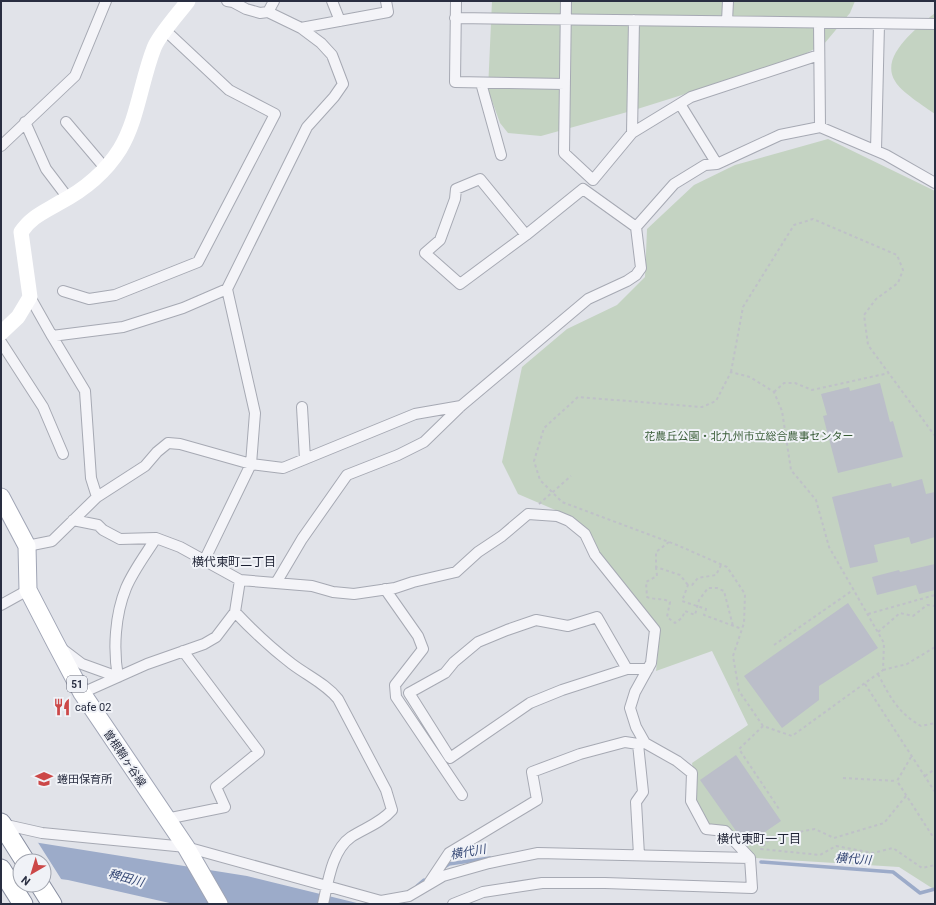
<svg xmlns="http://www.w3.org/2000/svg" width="936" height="905" font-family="Roboto,'Noto Sans JP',sans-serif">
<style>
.green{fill:#c4d3c2}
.water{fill:#9cabc9}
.pier{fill:#e1e3e9}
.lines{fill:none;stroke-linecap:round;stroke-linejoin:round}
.stream{stroke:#9cabc9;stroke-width:3.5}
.building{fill:#bbbec9}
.street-casing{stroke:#a6a9b3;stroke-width:12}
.primary-casing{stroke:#a0a5b5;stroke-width:19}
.highway-casing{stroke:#888ea0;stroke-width:21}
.path{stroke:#bfc1c8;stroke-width:2;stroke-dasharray:3 3;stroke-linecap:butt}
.street{stroke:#f4f4f8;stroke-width:10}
.secondary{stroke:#fff;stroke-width:15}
.primary{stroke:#fff;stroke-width:17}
.highway{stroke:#fff;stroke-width:19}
.labels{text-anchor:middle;stroke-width:4;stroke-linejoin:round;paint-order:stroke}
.shield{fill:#f0f2f7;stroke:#656978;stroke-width:1}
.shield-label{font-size:10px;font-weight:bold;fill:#292e41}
.park-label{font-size:11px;fill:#385c37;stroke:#f0f2f7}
.poi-label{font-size:11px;fill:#292e41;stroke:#f0f2f7;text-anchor:start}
.street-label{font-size:11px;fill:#292e41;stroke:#f0f2f7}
.neighbourhood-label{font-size:12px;fill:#1c2032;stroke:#f0f2f7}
.water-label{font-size:12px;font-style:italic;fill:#344774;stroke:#f0f2f7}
</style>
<rect width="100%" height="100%" fill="#e1e3e9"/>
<!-- green -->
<path class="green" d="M492,1h363l-5,12 -26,31 -31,16 -162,51 -90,25 -33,-3 -8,-10 -12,-33z
M935,13v101c-10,-7 -35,-23 -40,-33 -16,-25 23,-54 40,-68z
M828,139l107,52v699l-36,-23 -144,-9 -45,-32 -16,-24 2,-13 -4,-26 56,-38 -36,-74 -56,20 4,-39 -60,-75 -7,-20 -26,-22 -49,-21 -16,-32 20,-95 45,-38 50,-24 28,-28 2,-48 47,-44 41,-20z"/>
<!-- water -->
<path class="water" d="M27,841l220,35 114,28h-187l-106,-24 -24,-3v-16z"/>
<!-- pier -->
<path class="pier" d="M1,835l36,6 26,41 -19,-3v-18h-24v15l-19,-3z"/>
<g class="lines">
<!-- stream -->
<path class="stream" d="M761,862l132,10 27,21 15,-4
M443,868l6,-4 41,-6
M417,886l7,-6"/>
</g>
<!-- building -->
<path class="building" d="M880,383l10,39 3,-1 10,36 -65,16 -15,-57 4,-1 -6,-21 28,-7 1,4z
M922,479l4,15 9,-2v45l-24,7 -2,-7 -35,8 4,17 -28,6 -18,-71 59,-14 1,4z
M935,564v26l-16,4 -3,-9 -39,10 -5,-18 27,-7 1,2z
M848,603l30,45 -59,38v14l-37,28 -38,-52z
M736,755l45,66 -35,24 -46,-65z"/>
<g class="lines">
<!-- street casing -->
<g class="street-casing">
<path id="street" d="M332,1l8,20
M456,1l-1,81 110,2
M566,1l-2,152 29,27 39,-47
M268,12l6,-11
M455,18l480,6
M634,20l-2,113 59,-36 128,-42
M727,21l1,-20
M819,23l1,104
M301,28l87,-16 -2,-11
M481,83l20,72
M680,104l37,60
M25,122l21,47 22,29
M66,122l39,46
M1,146l74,-70 31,-75
M876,150l3,-126
M526,235l-66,49 -35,-31 15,-13 15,-41 1,-10 24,-10 46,56 57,-46 53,38
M63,291l26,8 26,-4 83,-33 77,-148 -46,-24 -63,-59
M30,297l22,39 71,-9 60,-19 44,-19 80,-162 27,-30 9,-13 -11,-29 -11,-12 -20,-15 -33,-16 -8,1 -14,-4 -13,-7 -6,-1
M52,336l33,55 6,87 6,19
M1,342l42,65 20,47
M302,407l3,52
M73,520l25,5 5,5 17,9 36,-1 24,9 60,33 72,6 21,6 21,2 41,-6 18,-6 43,-10 22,-20 24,-16 26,-22 29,2 12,5 16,13 10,21 60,75 -4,33 -16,29 -5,16 6,19 9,16 32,18 15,12 -1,28 15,28 19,2 25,27
M27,546l25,-5 45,-44 48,-31 12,-14 11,-9 12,1 71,20 32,4 132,-54 46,-8
M205,559l46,-95 4,-51 -28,-124
M276,583l26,-44 45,-64 51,-20 26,-13 37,-36 127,-107 39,-18 9,-6 5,-7 -5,-41 38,-43 31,-19 12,-1 63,-29 40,-8 66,28 49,28
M385,589l33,47 5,13 -28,36 1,12 66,98
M1,605l27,-15
M235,612c18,19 36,36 57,52 16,12 34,20 46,35l48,91 6,20c-11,13 -27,18 -41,27 -19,13 -23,45 -28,67
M61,648l21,16 36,13
M627,669l-65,21 -32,13 -80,55 -41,-65 36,-20 9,-11 24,-20 29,-12 29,-10 32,6 29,-9 30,52h21
M118,677c-5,-28 -3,-62 8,-89 7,-17 20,-34 30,-50
M82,693l65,-29 57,-20 12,-7 19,-25 5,-32
M166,819l59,-12 -9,-20 43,-35 -76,-101
M2,824l40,9 144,14 195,54 28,-5 34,-20 46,-13 49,-10 212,5 2,30 -147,-5h-63l-59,9 -30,12
M639,855l-3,-53 7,-10 -5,-48 6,-1
M429,883l20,-30 88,-53 -5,-28 48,-18 45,-12 13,2"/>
</g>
<!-- primary casing -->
<g class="primary-casing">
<path id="primary" d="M1,497l26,49 1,44 28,54 26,49 104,154 33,57"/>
</g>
<!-- highway casing -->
<g class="highway-casing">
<path id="highway" d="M1,823l24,38
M1,869l22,35
M40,885l12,19"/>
</g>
<!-- path -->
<path class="path" d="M731,372l12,-65 51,-82 19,-6 84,36 6,15 -5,13 -22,16 -12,16 4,30 67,91
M774,392l10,-9h11l17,7 77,-17
M539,504l32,-28
M669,542l-13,10v15l24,8 8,10
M721,565l-5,10 -18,3 -6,7h-4l-6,16 24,8 -2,6 38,14
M656,567l1,9 -11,6 1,15c8,3 16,1 23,5l-3,15 8,6 7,-5 3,-7 10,4 4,-15 9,-12h9l7,3 9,35
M868,614l67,-19
M878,632l22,-19 13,3 14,-11 8,1
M774,645l79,-55
M883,670l24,-6 28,-17
M878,674c12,23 20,39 43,52l14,-3
M865,684l70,108
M763,726l-24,-35 -6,-35 11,-33 1,-29 -18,-27 -50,-22 -115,-43 -22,-22 -6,-19 10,-33 34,-31 124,10 14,-6 15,-29 19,5 24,15 8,19 9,59 25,30 13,47 55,96 -1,27 -91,66 -29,-10 -24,23 40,60
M911,757l-14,24 38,59
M925,776l10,-7
M843,778l54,3
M906,796l-22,27 -50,15 -19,-9 -44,8 -10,12 59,6 16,-9 37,7 20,-5 29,20 13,-3"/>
<!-- street -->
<use href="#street" class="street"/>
<!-- secondary -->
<path class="secondary" d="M1,333l17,-16 12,-20 -9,-65c10,-15 23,-20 38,-29 25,-13 46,-30 61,-54 18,-30 21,-68 34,-101 5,-13 25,-35 34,-47"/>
<!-- primary -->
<use href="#primary" class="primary"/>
<!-- highway -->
<use href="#highway" class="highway"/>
</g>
<!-- icons -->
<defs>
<g id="restaurant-bare" transform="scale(1.38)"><path d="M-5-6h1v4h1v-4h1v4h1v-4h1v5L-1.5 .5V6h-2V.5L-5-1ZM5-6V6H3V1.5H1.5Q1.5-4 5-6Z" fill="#cc4848" stroke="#f0f2f7" stroke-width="2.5" paint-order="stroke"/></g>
<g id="school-bare" transform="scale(1.38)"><path d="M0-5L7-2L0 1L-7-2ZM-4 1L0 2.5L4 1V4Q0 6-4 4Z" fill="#cc4848" stroke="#f0f2f7" stroke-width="2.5" paint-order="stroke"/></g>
</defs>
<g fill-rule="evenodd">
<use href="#restaurant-bare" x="62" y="707"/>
<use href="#school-bare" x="44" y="779"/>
</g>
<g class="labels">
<!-- shield labels -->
<rect class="shield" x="67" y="676" width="20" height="16" rx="3"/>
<g class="shield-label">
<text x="77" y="688">51</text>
</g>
<!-- park labels -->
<g class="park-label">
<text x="749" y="440">花農丘公園・北九州市立総合農事センター</text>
</g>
<!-- poi labels -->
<g class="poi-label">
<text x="75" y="711">cafe 02</text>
<text x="57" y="783">蜷田保育所</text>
</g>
<!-- street labels -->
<g class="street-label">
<text transform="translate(125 758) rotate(56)" y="4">曽根鞘ヶ谷線</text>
</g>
<!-- neighbourhood labels -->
<g class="neighbourhood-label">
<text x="234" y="566">横代東町二丁目</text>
<text x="759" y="843">横代東町一丁目</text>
</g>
<!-- water labels -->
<g class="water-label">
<text transform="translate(468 852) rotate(-10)" y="4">横代川</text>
<text transform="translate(853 859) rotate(4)" y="4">横代川</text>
<text transform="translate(126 878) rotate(15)" y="4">稗田川</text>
</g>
</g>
<!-- border -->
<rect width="936" height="905" fill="none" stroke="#292e41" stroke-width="4"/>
<!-- north arrow -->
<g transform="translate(32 873) rotate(218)"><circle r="19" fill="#f0f2f7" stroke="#a0a4ae"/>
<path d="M0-3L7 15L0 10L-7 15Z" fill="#cc4848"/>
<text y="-6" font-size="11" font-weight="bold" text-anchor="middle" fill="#292e41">N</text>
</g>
</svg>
